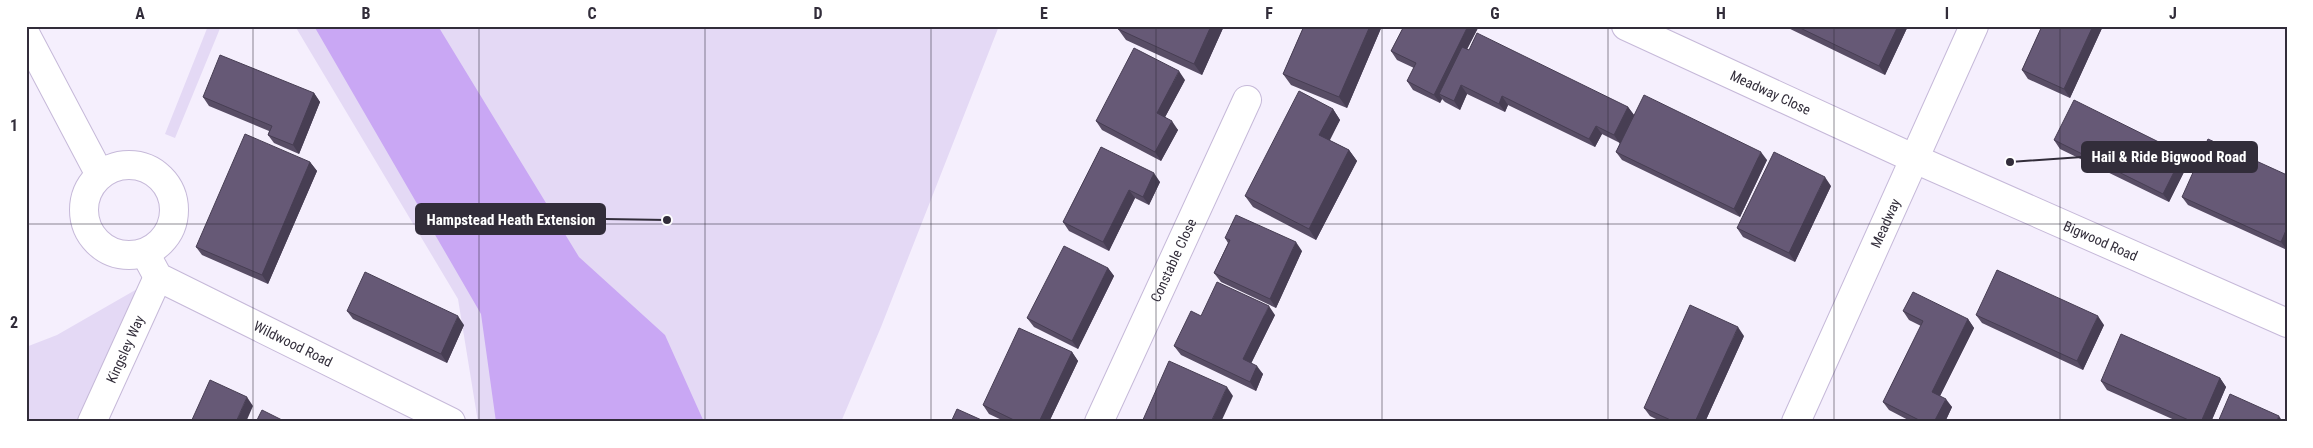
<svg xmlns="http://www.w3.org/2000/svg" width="2313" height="448" font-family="'Roboto Condensed',sans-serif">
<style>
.green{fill:#e4d9f5}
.forest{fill:#c9a7f4}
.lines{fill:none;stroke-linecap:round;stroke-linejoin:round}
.minor-casing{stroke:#c6b9d9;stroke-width:30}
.minor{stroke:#fff;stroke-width:28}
.wall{fill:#584d65}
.shaded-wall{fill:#473e53}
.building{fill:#665976;stroke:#473e53}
.grid{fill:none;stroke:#322d3a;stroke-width:1;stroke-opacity:0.55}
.labels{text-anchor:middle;stroke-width:5;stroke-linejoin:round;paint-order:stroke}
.street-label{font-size:14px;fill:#322d3a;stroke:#fff}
.leader{fill:none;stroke:#322d3a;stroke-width:2}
.callout-dot{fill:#322d3a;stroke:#fff;stroke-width:2}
.callout{fill:#322d3a;stroke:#322d3a;stroke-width:2}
.callout-label{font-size:15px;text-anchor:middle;font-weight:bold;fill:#fff}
.neatline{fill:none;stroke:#322d3a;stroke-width:2}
.grid-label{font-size:16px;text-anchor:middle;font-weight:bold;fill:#322d3a}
</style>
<rect width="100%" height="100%" fill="#f5effd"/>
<!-- green -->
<path class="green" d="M208,26h13l-46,112 -10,-4z
M295,26h704l-118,301 -40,95h-363l-20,-123z
M158,277l-66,145h-66v-75l31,-12z"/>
<!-- forest -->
<path class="forest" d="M314,26h124l141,231 86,78 39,87h-208l-15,-108z"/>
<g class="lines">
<!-- minor casing -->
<g class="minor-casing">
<g id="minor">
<path id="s1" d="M1626,26l289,133 372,164"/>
<path d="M26,35l74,140"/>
<circle cx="129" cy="210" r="45"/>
<path id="s2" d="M145,253l13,24 293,145"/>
<path id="s3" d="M92,422l66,-145"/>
<path id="s4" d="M1099,422l148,-322"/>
<path id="s5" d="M1796,422l178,-396"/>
</g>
</g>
<!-- minor -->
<use href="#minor" class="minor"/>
</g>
<!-- wall -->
<path class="wall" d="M1224,26l-22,49 -76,-35 -8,-11z
M1304,26h78l-35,82 -56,-23 -8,-11z
M1404,26h75l-12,23 161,58 6,8 133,45 -27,57 -118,-57 -6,-8 4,-9 -18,-9 -7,13 -87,-42 -3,7 -38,-18 -7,16 -15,-8 -3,-3 -2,4 -27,-13 -6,-9 7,-13 -17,-8 -6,-9z
M1784,26h124l-23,49z
M2042,26h61l-33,72 -42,-19 -6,-9z
M1185,80l-20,37 13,13 -17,31 -59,-31 -6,-9z
M314,93l6,9 -21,52 -25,-11 -6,-8 1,-4 -60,-25 -6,-9z
M1333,109l7,11 -11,20 20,10 8,11 -41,79 -63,-33 -8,-11z
M2054,140l135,22 -20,40 -109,-53z
M1101,147l59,35 -11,23 -14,-7 -26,53 -40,-20 -6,-9z
M310,162l7,9 -49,113 -66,-29 -6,-8z
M2287,175v75l-99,-45 -6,-8z
M1831,186l-36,76 -52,-25 -6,-9z
M1225,238l77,13 -26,57 -55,-26 -7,-9 14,-30z
M1108,268l6,8 -36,73 -44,-22 -7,-9z
M347,311l117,14 -17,38 -94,-44z
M1903,311l65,8 6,9 -34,68 12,11 -7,15h-33l-23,-12 -6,-8 38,-76 -12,-6z
M1275,315l-24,48 12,11 -7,17 -75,-36 -7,-9 27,-30z
M1976,315l128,10 -21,45 -101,-47z
M1744,336l-39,86h-43l-12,-6 -6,-8z
M1072,352l6,9 -29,61h-43l-17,-8 -6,-9z
M2220,378l6,9 -15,35h-32l-72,-32 -6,-9z"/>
<!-- shaded-wall -->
<path class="shaded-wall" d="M1211,26h13l-22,49 -8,-11z
M1370,26h12l-35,82 -8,-11z
M1468,26h11l-36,70 -4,-2 3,5 -2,4 -6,-8z
M1898,26h10l-23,49 -6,-9z
M2093,26h10l-33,72 -6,-9z
M1179,71l6,9 -22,41 -6,-8z
M1461,85l6,9 -7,16 -6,-9z
M314,93l6,9 -21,52 -6,-9z
M1502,96l6,9 -3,7 -6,-8z
M1628,107l6,8 -14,29 -6,-9z
M1333,109l7,11 -13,26 -8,-11z
M1172,121l6,9 -17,31 -6,-9z
M1596,126l6,8 -7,13 -6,-8z
M1349,150l8,11 -41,79 -7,-11z
M1761,152l6,8 -27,57 -6,-8z
M26,154l2,3 -2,5z
M2183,154l6,8 -20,40 -6,-8z
M310,162l7,9 -49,113 -6,-9z
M1154,173l6,9 -11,23 -6,-8z
M1825,177l6,9 -36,76 -6,-9z
M1129,190l6,8 -26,53 -6,-9z
M2287,228v22l-6,-8z
M1296,242l6,9 -26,57 -6,-9z
M1108,268l6,8 -36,73 -6,-8z
M1269,306l6,9 -26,53 -6,-9z
M458,316l6,9 -17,38 -6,-9z
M2098,316l6,9 -21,45 -6,-9z
M1968,319l6,9 -36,72 -6,-8z
M1738,327l6,9 -39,86h-10z
M1072,352l6,9 -29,61h-10z
M1257,366l6,8 -7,17 -6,-9z
M2220,378l6,9 -15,35h-10z
M1227,387l6,9 -12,26h-10z
M247,397l6,9 -7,16h-10z
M1946,399l6,8 -7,15h-11z
M2279,416l4,6h-7z"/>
<!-- building -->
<path class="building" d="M1119,26h92l-17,38 -76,-35z
M1304,26h66l-31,71 -56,-23z
M1404,26h64l-34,69 -27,-14 9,-18 -25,-12z
M1796,26h102l-19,40z
M2042,26h51l-29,63 -42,-19z
M1477,33l151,74 -14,28 -18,-9 -7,13 -87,-43 -3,8 -38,-19 -7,16 -15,-7 23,-47 7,3z
M1134,48l45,23 -22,42 15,8 -17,31 -59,-31z
M220,55l94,38 -21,52 -25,-10 4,-9 -69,-29z
M1299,91l34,18 -14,26 30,15 -40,79 -64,-33z
M1644,95l117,57 -27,57 -118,-57z
M2074,100l109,54 -20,40 -109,-54z
M245,134l65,28 -48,113 -66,-28z
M2208,139l79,36v53l-6,14 -99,-45z
M1101,147l53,26 -11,24 -14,-7 -26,52 -40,-20z
M1774,152l51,25 -36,76 -52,-25z
M1236,215l60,27 -26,57 -56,-26 16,-33 -5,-2z
M1064,246l44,22 -36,73 -45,-23z
M1997,270l101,46 -21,45 -101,-46z
M365,272l93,44 -17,38 -94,-43z
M1217,282l52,24 -26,53 14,7 -7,16 -76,-36 17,-35 10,5z
M1913,292l55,27 -36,73 14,7 -12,23h-11l-40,-20 40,-81 -20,-10z
M1690,305l48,22 -43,95h-20l-31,-14z
M1019,328l53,24 -33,70h-21l-35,-17z
M2121,334l99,44 -19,44h-8l-92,-41z
M1169,361l58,26 -16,35h-69z
M210,380l37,17 -11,25h-45z
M2230,394l49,22 -3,6h-58z
M957,409l29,13h-35z
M262,410l24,12h-30z"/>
<!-- grid -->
<path class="grid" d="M253,26v396M479,26v396M705,26v396M931,26v396M1156,26v396M1382,26v396M1608,26v396M1834,26v396M2060,26v396M26,224h2261"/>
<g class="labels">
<!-- street labels -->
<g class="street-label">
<text dy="5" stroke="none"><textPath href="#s1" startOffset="159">Meadway Close</textPath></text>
<text dy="5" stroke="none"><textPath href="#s5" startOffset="218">Meadway</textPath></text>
<text dy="5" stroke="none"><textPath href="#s1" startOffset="521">Bigwood Road</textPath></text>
<text dy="5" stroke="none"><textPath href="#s4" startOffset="178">Constable Close</textPath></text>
<text dy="5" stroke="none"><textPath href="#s2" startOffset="178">Wildwood Road</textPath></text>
<text dy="5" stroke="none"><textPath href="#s3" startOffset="80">Kingsley Way</textPath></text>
</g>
</g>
<!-- callouts -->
<path class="leader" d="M2010 162L2082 157M667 220L605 219"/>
<g class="callout-dot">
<circle cx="2010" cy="162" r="5"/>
<circle cx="667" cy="220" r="5"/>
</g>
<g class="callout">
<rect x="2082" y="142" width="175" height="30" rx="5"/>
<rect x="416" y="204" width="189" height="30" rx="5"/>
</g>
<g class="callout-label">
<text x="2169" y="162">Hail &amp; Ride Bigwood Road</text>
<text x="511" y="225">Hampstead Heath Extension</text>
</g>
<!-- border -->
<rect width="2313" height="448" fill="none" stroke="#ffffff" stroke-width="55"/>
<rect x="28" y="28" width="2258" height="392" class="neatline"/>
<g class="grid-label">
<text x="140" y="19">A</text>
<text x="366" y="19">B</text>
<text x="592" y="19">C</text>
<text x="818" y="19">D</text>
<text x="1044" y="19">E</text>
<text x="1269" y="19">F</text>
<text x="1495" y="19">G</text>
<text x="1721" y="19">H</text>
<text x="1947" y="19">I</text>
<text x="2173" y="19">J</text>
<text x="14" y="131">1</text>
<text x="14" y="328">2</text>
</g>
</svg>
